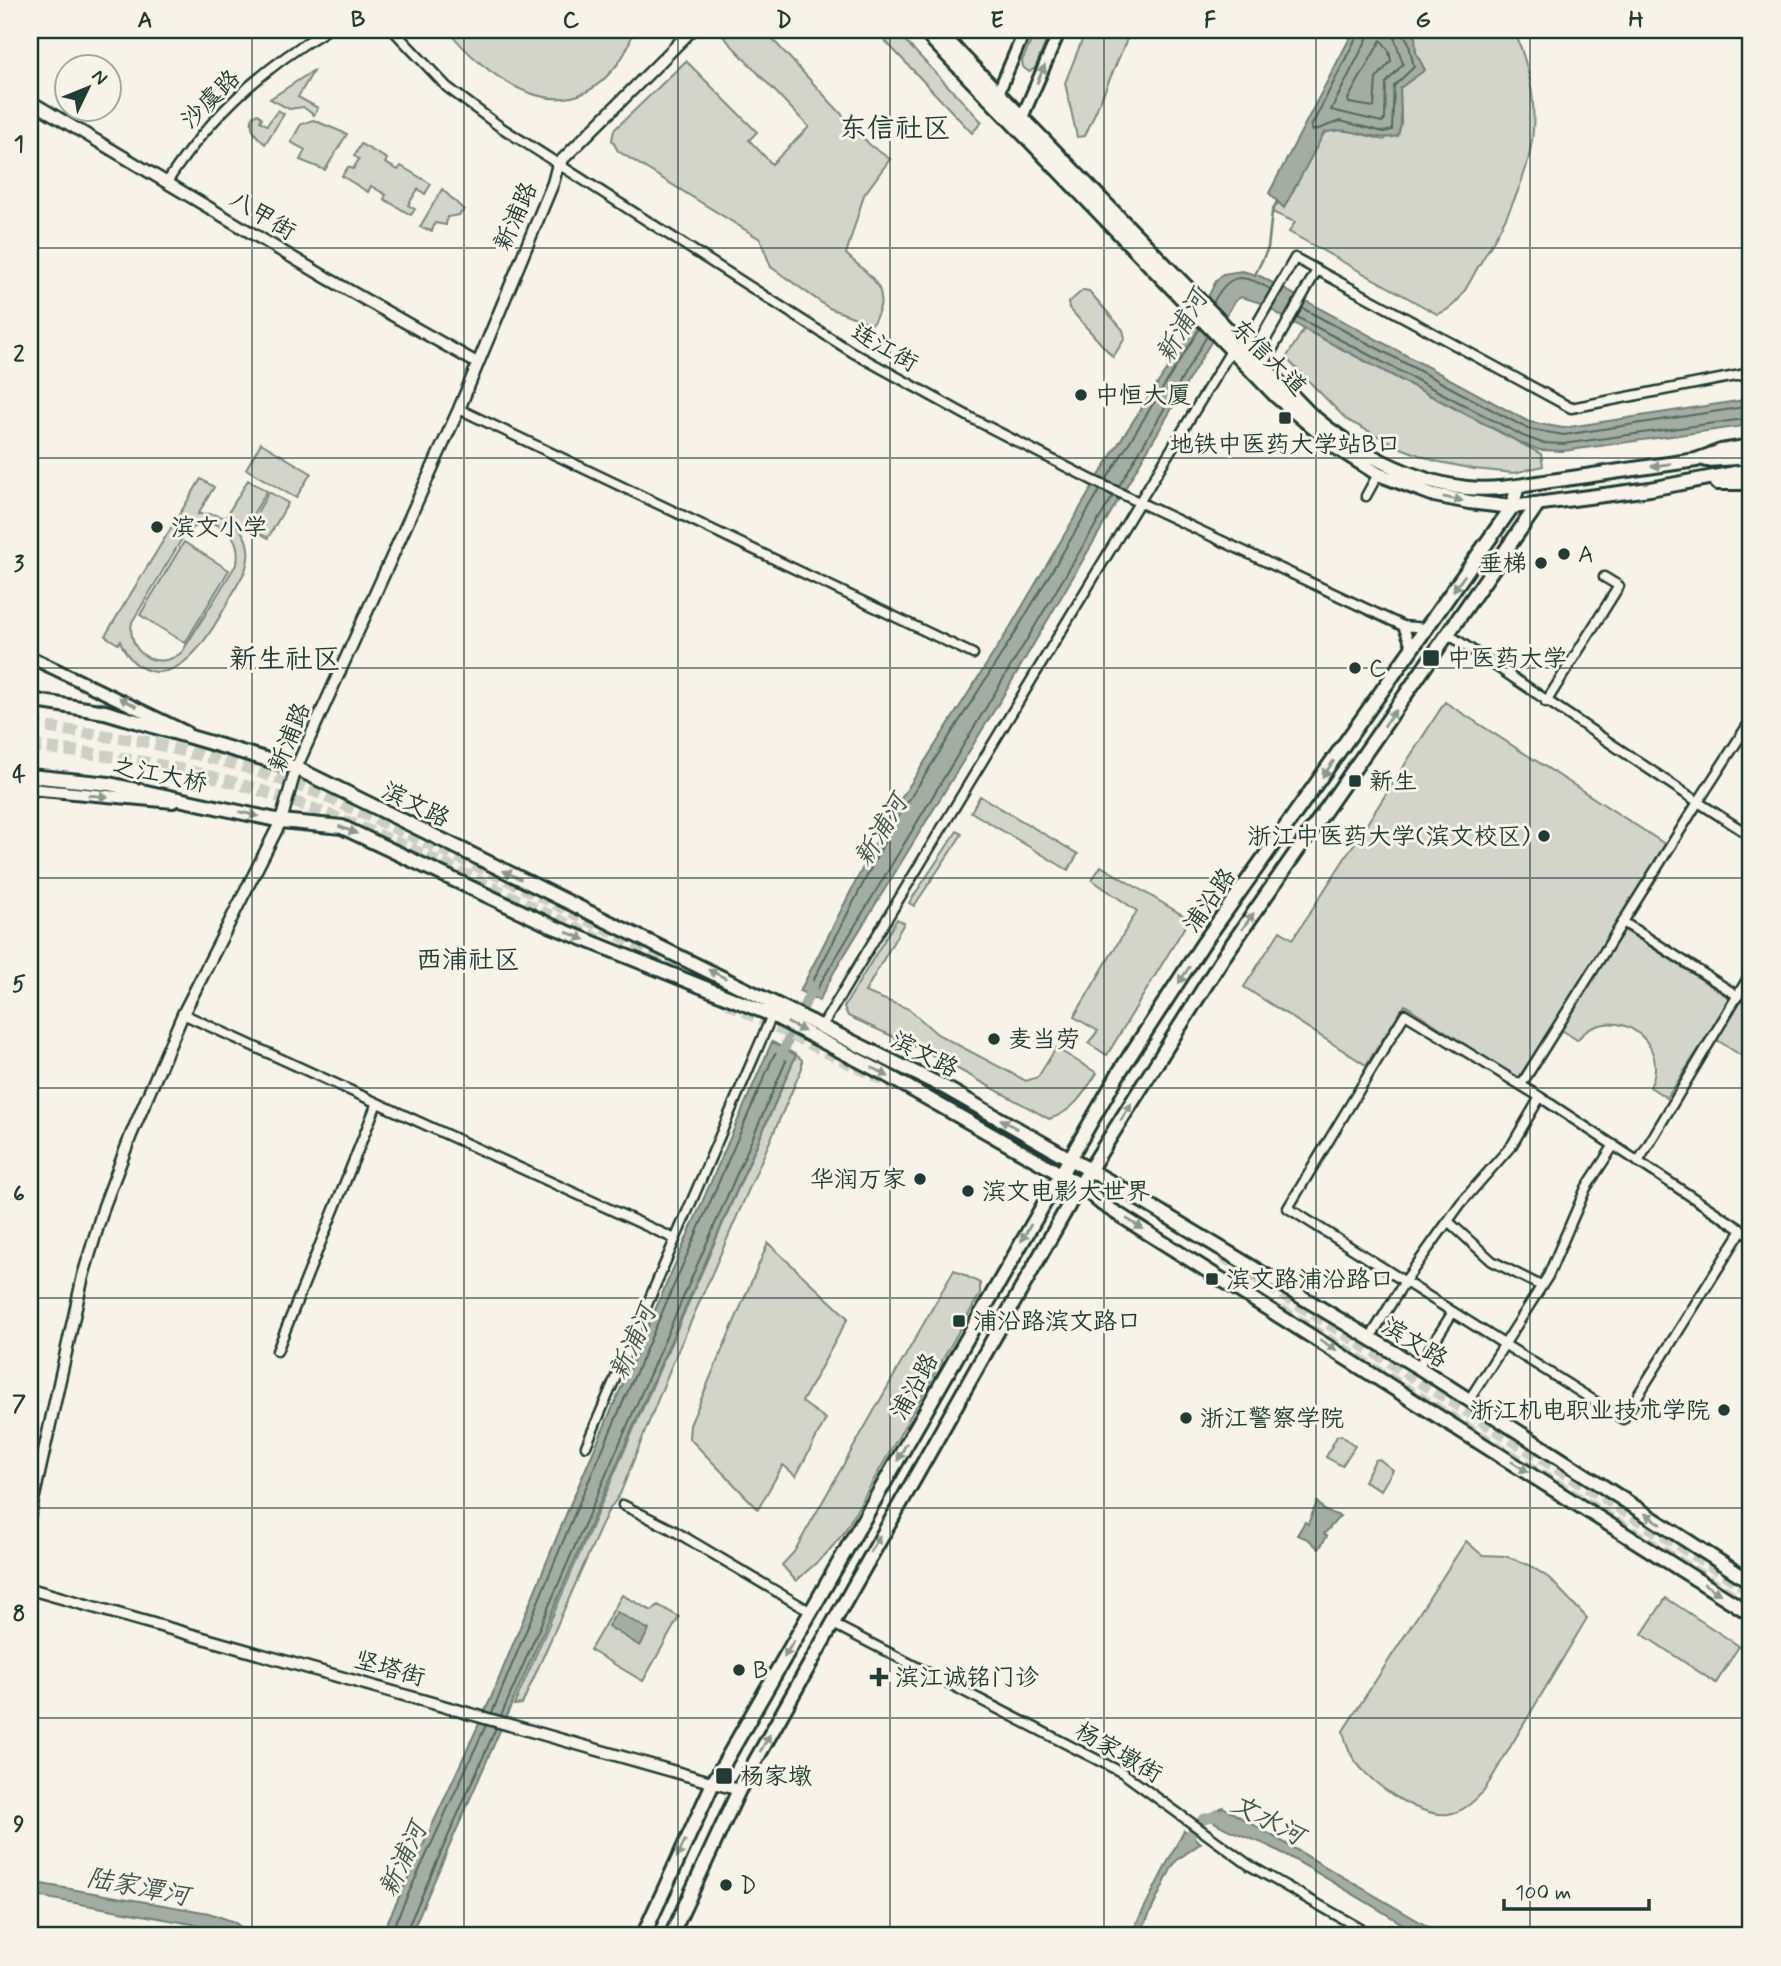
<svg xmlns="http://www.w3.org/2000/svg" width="1781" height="1966" font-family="Mynerve,'LXGW WenKai TC',sans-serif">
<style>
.green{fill:#d3d5ca;stroke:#79897f;stroke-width:2;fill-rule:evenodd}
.water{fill:#a4ada3;stroke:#6f8077;stroke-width:2}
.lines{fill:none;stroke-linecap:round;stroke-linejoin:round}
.shore{stroke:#546a60;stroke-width:2}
.stream{stroke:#6f8077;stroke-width:2.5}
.canal{stroke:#a4ada3;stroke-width:10}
.trunk-tunnel{stroke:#cccfc4;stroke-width:12;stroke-dasharray:12 6;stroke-linecap:butt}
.minor-casing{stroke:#1f3d34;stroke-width:13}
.tertiary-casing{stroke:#1f3d34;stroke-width:15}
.secondary-casing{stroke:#1f3d34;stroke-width:16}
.primary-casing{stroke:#1f3d34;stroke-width:18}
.minor{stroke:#f7f3e8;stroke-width:8}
.tertiary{stroke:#f7f3e8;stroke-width:10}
.secondary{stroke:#f7f3e8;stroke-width:10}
.primary{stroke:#f7f3e8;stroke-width:12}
.oneway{fill:#8b988e}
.grid{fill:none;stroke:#1f3d34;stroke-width:2;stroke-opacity:0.55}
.poi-dot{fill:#1f3d34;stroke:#f7f3e8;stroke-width:2.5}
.labels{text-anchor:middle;stroke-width:6;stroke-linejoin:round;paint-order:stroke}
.street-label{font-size:24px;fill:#1f3d34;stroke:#f7f3e8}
.poi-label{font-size:24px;fill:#1f3d34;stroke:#f7f3e8;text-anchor:start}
.water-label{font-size:26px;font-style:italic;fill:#405950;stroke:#f7f3e8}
.neighbourhood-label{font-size:26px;fill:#1f3d34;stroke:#f7f3e8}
.quarter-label{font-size:28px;fill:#1f3d34;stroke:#f7f3e8}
.neatline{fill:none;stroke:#1f3d34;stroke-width:2.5}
.grid-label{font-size:23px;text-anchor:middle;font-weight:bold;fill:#1f3d34}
</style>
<rect width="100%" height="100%" fill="#f7f3e8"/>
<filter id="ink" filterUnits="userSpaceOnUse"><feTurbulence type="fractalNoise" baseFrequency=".0143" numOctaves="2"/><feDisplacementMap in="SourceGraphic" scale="14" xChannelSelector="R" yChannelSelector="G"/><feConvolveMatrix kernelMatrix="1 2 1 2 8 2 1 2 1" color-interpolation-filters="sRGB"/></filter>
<g filter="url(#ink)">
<!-- green -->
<path class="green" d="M448,30h185c-3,18 -13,33 -26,46 -51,54 -124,-2 -159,-46z
M721,30h43l106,115 20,14 -26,36 -18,59c24,23 49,34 26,70l-43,-16 -58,-41 -11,-28 -142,-88 -6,-11 2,-10 72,-69 71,71 -8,8 23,24 37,-37 -90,-95z
M875,30h20l87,92 -10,11z
M1036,30h15l-16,38 -6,4 -6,-5 -1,-6z
M1086,30h45l-46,106 -8,1 -12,-54z
M1400,30h114c40,95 14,154 -36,237 -11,19 -19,41 -41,47l-148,-82 6,-10 -23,-10 52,-79 15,-5 45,12 17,-16 -1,-36 24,-18 -8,-17 -2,-18z
M314,70l-16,27 20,11 -4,7 -11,-8 -14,2 -19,-10z
M278,110l6,4 -19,30c-11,-10 -16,-15 -12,-29l5,-1 4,4 -2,3 7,4z
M313,120l34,14 -22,36 -25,-10 5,-10 -14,-8 10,-18z
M361,144l26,15 -2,4 13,7 3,-4 30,18 -6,10 -7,-5 -10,16 7,4 -4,6 -27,-16 2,-4 -15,-9 -3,6 -26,-16 6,-9 5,2 6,-10 -5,-3z
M442,189l22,21 -5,5 -12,2 -1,8 -11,-2 -3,8 -12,-4z
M1083,290l6,1 34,39 2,8 -12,19 -44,-49 -1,-5z
M1304,329l237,125 2,12 -29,7 -40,-4 -39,-8 -34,-13 -54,-28 -61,-62z
M261,443l50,30 -15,25 -50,-29z
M201,479l13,8 -16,27c36,-4 62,26 45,61 -18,30 -50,107 -93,96 -15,-4 -24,-16 -30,-30l-2,3 -13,-8zM205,523c23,0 36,18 32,40l-55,89c-25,21 -56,0 -50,-30l51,-85 9,-9z
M248,480l19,11 -21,35 -19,-11z
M269,492l19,11 -20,35 -19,-11z
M184,542l45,28 -44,73 -45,-28z
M1445,702l223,144 -150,233 -113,-74 -39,60 -122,-78 36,-56 13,8z
M980,796l98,58 -10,16 -97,-58z
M957,831l5,3 -48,72 -5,-3z
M1101,866l83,50 3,7 -80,132 -19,-12 10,-12 -24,-14 63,-106 -45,-31z
M897,919l7,4 -39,69 44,17 28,25 89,47 12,-4 18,-29 41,25c-13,20 -24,39 -48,46l-122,-67 -79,-36 -4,-9z
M1623,929l108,70 -64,99 -17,-11c23,-47 -39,-87 -73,-47l-18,-12z
M1751,980v82l-37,-24z
M796,1055l6,5v8l-131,299 -51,127 -13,19 -85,191 -8,1z
M768,1243l80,75 -46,84 24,17 -30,57 -13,-11 -25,44 -69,-71 1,-13z
M954,1270l26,13v11l-137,240 -17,20 -30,27 -14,-16 12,-13z
M1341,1435l14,11 -13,20 -16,-9 11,-21z
M1379,1459l14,11 -12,20 -17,-9 11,-21z
M1466,1541l16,14 23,1 24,9 20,13 38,40 -103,173c-10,10 -20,21 -36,23 -30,4 -86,-35 -98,-62 -3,-6 -5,-14 -7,-21z
M622,1595l30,16 6,-6 21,12 -36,64 -53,-31z
M1666,1598l73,48 -23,37 -74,-49z"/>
<!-- water -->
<path class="water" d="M1354,30h46l15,5 1,18 9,17 -25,18 1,36 -3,12c-27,7 -46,-12 -74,-3l-40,75 -15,-15z
M1242,271l18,5 269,146 34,6 188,-29v26l-188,26 -23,-1 -19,-7 -217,-114 -46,-27 -17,-5 -6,4 -229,390 -172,281 -15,29 -19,-10 85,-167 124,-195 104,-177 75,-115 28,-56 7,-7z
M772,1042l24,13 -386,881h-29l110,-238 79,-193z
M1317,1502l8,9 15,5 -16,18 3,2 -8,13 -11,-10 -11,-4 8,-13 3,2z
M617,1612l32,18 -9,16 -32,-20z
M1223,1807l221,129h-21c-50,-29 -99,-61 -150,-88 -24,-12 -46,-15 -67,-32z
M1184,1830l17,13 -24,17 -6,9 -32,67h-9z
M30,1882l179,31 25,9 19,14h-30l-20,-10 -173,-31z"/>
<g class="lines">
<!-- shore -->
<path class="shore" d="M1360,30l-49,97 2,4 27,-10 44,11 8,-2 2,-44 20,-19 -6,-26 -7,-11
M1369,30l-2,9 -36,71 51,12 3,-3 1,-36 17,-19 -11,-34
M1381,40l8,11 2,10 -15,18 -2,28 -25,-4 -1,-4z
M1213,303c16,-31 29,-30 57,-14
M1302,308l226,121 36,6 187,-29
M1297,317l226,119 19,7 21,1 188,-26
M1106,480l94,-152
M1119,486l88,-150
M1100,490l-85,143 -123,194 -81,158 1,5 5,-1 296,-493
M492,1713l85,-205 197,-453 4,-2 8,8 -285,655
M389,1936l97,-211
M404,1936l92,-208"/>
<!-- stream -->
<path class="stream" d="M1255,275l13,-27 4,-36 5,-11"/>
<!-- canal -->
<path class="canal" d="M779,1060l34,-74
M1182,1845l21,-26 15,-4"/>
<!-- trunk-tunnel -->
<path class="trunk-tunnel" d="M30,725l118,17 94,24 72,25 194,89 240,120
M30,746c82,9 165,22 244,49 112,37 219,93 325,145
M728,1003l169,84
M886,1069l122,60
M1222,1256l529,335
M1281,1310l458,290"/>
<!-- minor casing -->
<g class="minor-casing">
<path id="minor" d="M393,30l54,57 52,39 353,226 123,68 117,60 311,146 23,2
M167,182c41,-63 95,-114 160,-152
M1244,346l51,-88 276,150 180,-35
M1263,366l54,-96
M459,409l514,245
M1366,496l12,-22
M1403,626l9,22
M1448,634l250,168 53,-82
M1546,702l73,-116 -15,-9
M1623,922l115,74
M183,1014l492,225
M1405,1014l135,83 202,133 -119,189 -335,-211z
M822,1026l410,-677
M1521,1085l177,-283 53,34
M1638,1162l113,-189
M1449,1222l43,39 49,25
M1742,1230l9,5
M1370,1338l35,-57 56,-78 51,-58 28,-48
M277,1351l100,-248
M1418,1367l35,-55
M1469,1400l79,-124 38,-88 28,-43
M586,1446l186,-431
M623,1505l48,24 140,83
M833,1624l290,149 126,92 124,71"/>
</g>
<!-- tertiary casing -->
<g class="tertiary-casing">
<path id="tertiary" d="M30,101l297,177 150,85
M30,1514l53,-238 21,-70 27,-71 52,-121 98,-193 15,-53 163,-359 94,-226 5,-19 134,-134
M30,1589l709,201"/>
</g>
<!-- secondary casing -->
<g class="secondary-casing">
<path id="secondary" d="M996,98l29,-68
M1020,122l40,-92
M30,657l156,75
M30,789l143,13"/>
</g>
<!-- primary casing -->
<g class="primary-casing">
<path id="primary" d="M923,30l354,367 60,51 41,26 56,21 35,7 43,5 138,-18 101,-19
M937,30l373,384c42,36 102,68 157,74 30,3 62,-4 91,-8 46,-7 92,-13 138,-20l25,-9 30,-5
M1706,460l45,-3
M1717,483h34
M30,700l75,12 191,56 648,319 170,97 304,183 333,215
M30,776l79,8 172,37 61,6 212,100 218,88 111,58 197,112 22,19 649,410
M643,1936l71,-155 406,-710 82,-126 310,-438 6,-21
M671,1936l68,-146 341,-605 144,-229 314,-452"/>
</g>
<!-- minor -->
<use href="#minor" class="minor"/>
<!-- tertiary -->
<use href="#tertiary" class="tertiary"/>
<!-- secondary -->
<use href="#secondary" class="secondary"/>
<!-- primary -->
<use href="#primary" class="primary"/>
</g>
<!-- one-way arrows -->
<defs><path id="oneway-solid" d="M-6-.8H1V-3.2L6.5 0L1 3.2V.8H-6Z" transform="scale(1.75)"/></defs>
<g class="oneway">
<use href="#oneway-solid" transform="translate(1041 74) rotate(-66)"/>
<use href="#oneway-solid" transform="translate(1661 465) rotate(172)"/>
<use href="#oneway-solid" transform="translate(1453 499) rotate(11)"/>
<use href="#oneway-solid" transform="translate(1459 583) rotate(126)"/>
<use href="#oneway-solid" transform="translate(128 702) rotate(-152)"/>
<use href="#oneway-solid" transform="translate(1390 718) rotate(-55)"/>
<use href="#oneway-solid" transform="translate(1328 769) rotate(125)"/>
<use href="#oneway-solid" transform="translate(98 796) rotate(5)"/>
<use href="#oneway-solid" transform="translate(249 814) rotate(13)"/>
<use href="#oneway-solid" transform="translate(348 830) rotate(22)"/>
<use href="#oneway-solid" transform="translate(512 875) rotate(-154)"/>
<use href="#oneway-solid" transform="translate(1248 921) rotate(-55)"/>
<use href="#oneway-solid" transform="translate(576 936) rotate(22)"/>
<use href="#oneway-solid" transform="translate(717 974) rotate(-154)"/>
<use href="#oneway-solid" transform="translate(1184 975) rotate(123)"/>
<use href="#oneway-solid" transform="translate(796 1027) rotate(27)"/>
<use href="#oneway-solid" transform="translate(880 1072) rotate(29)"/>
<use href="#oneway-solid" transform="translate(1126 1112) rotate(-58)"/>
<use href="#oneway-solid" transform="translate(1009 1124) rotate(-150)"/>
<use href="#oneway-solid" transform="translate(1135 1224) rotate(32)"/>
<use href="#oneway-solid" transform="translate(1026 1233) rotate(120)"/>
<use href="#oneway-solid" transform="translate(1328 1345) rotate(32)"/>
<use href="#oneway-solid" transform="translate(902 1452) rotate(117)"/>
<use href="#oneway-solid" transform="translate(1520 1467) rotate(32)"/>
<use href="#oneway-solid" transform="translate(1653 1519) rotate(-147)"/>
<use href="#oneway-solid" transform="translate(875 1544) rotate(-61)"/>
<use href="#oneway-solid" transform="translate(1712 1589) rotate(32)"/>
<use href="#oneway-solid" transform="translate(789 1649) rotate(120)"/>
<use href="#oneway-solid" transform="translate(765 1743) rotate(-60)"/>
<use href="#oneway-solid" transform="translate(681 1849) rotate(115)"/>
</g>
</g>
<!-- grid -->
<path class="grid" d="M252,30v1906M464,30v1906M678,30v1906M890,30v1906M1104,30v1906M1316,30v1906M1530,30v1906M30,248h1721M30,458h1721M30,668h1721M30,878h1721M30,1088h1721M30,1298h1721M30,1508h1721M30,1718h1721"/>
<!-- markers -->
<g class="poi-dot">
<circle cx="1081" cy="395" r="7"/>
<rect x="1278" y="411" width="14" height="14" rx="3.5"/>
<circle cx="157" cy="527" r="7"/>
<circle cx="1564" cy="554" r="7"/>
<circle cx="1541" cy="563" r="7"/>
<rect x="1422" y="649" width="18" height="18" rx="3.5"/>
<circle cx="1355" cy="668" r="7"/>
<rect x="1348" y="774" width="14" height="14" rx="3.5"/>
<circle cx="1544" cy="836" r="7"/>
<circle cx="994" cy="1039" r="7"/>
<circle cx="920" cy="1179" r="7"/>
<circle cx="968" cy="1191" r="7"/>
<rect x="1205" y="1272" width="14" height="14" rx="3.5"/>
<rect x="952" y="1314" width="14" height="14" rx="3.5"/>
<circle cx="1724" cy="1410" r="7"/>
<circle cx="1186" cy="1418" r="7"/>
<circle cx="739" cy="1670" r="7"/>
<path d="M875.5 1666.5h7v7h7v7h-7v7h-7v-7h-7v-7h7z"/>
<rect x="715" y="1767" width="18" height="18" rx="3.5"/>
<circle cx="726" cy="1885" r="7"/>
</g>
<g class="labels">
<!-- street labels -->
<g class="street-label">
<text transform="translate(210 99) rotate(-45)" y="8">沙虞路</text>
<text transform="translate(263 215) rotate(31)" y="8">八甲街</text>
<text transform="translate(515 216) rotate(-66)" y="8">新浦路</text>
<text transform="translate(885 347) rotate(30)" y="8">连江街</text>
<text transform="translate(1269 357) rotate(45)" y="8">东信大道</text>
<text transform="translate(289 737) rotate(-68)" y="8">新浦路</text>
<text transform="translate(160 774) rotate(11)" y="8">之江大桥</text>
<text transform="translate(416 804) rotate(26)" y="8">滨文路</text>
<text transform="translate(1209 900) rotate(-55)" y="8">浦沿路</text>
<text transform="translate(925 1054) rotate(27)" y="8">滨文路</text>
<text transform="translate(1415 1342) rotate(32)" y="8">滨文路</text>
<text transform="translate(914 1386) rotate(-61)" y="8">浦沿路</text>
<text transform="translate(390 1668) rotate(16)" y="8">坚塔街</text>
<text transform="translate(1119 1752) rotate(30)" y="8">杨家墩街</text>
</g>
<!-- poi labels -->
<g class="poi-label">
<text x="1095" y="403">中恒大厦</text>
<text x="1285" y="452" text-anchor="middle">地铁中医药大学站B口</text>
<text x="171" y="535">滨文小学</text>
<text x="1578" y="562">A</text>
<text x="1527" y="571" text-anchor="end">垂梯</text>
<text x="1447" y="666">中医药大学</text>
<text x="1369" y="676">C</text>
<text x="1369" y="789">新生</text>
<text x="1530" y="844" text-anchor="end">浙江中医药大学(滨文校区)</text>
<text x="1008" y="1047">麦当劳</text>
<text x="906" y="1187" text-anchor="end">华润万家</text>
<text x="982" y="1199">滨文电影大世界</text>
<text x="1226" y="1287">滨文路浦沿路口</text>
<text x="973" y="1329">浦沿路滨文路口</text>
<text x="1710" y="1418" text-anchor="end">浙江机电职业技术学院</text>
<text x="1200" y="1426">浙江警察学院</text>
<text x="753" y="1678">B</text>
<text x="895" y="1685">滨江诚铭门诊</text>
<text x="740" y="1784">杨家墩</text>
<text x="740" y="1893">D</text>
</g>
<!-- water labels -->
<g class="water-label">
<text transform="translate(1181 326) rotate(-61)" y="9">新浦河</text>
<text transform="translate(880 830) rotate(-59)" y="9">新浦河</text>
<text transform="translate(632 1342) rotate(-66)" y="9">新浦河</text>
<text transform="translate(1268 1819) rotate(28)" y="9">文水河</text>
<text transform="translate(402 1859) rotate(-65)" y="9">新浦河</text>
<text transform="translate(138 1886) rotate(11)" y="9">陆家潭河</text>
</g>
<!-- neighbourhood labels -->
<g class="neighbourhood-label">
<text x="468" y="968">西浦社区</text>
</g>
<!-- quarter labels -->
<g class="quarter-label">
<text x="895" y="137">东信社区</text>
<text x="285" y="668">新生社区</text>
</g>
</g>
<!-- margin -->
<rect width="1781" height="1966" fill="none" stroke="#f7f3e8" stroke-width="77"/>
<!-- north arrow -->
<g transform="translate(88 88) rotate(47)"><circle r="33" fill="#f7f3e8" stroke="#a1aaa0" stroke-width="2"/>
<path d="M0-5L12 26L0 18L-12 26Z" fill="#1f3d34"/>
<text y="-10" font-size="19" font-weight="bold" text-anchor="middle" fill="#1f3d34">N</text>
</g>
<!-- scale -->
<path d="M1504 1899v10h145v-10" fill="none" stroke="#1f3d34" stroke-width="3.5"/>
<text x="1515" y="1899" font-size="21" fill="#1f3d34" stroke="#f7f3e8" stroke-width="5" paint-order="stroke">100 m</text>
<rect x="38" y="38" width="1704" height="1889" class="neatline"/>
<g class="grid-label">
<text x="145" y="27">A</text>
<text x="358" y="27">B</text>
<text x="571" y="27">C</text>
<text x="784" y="27">D</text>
<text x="997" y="27">E</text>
<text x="1210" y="27">F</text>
<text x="1423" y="27">G</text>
<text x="1636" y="27">H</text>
<text x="19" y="151">1</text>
<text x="19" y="361">2</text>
<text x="19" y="571">3</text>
<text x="19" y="781">4</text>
<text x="19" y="991">5</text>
<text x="19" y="1201">6</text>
<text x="19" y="1411">7</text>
<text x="19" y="1621">8</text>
<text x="19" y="1831">9</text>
</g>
</svg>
